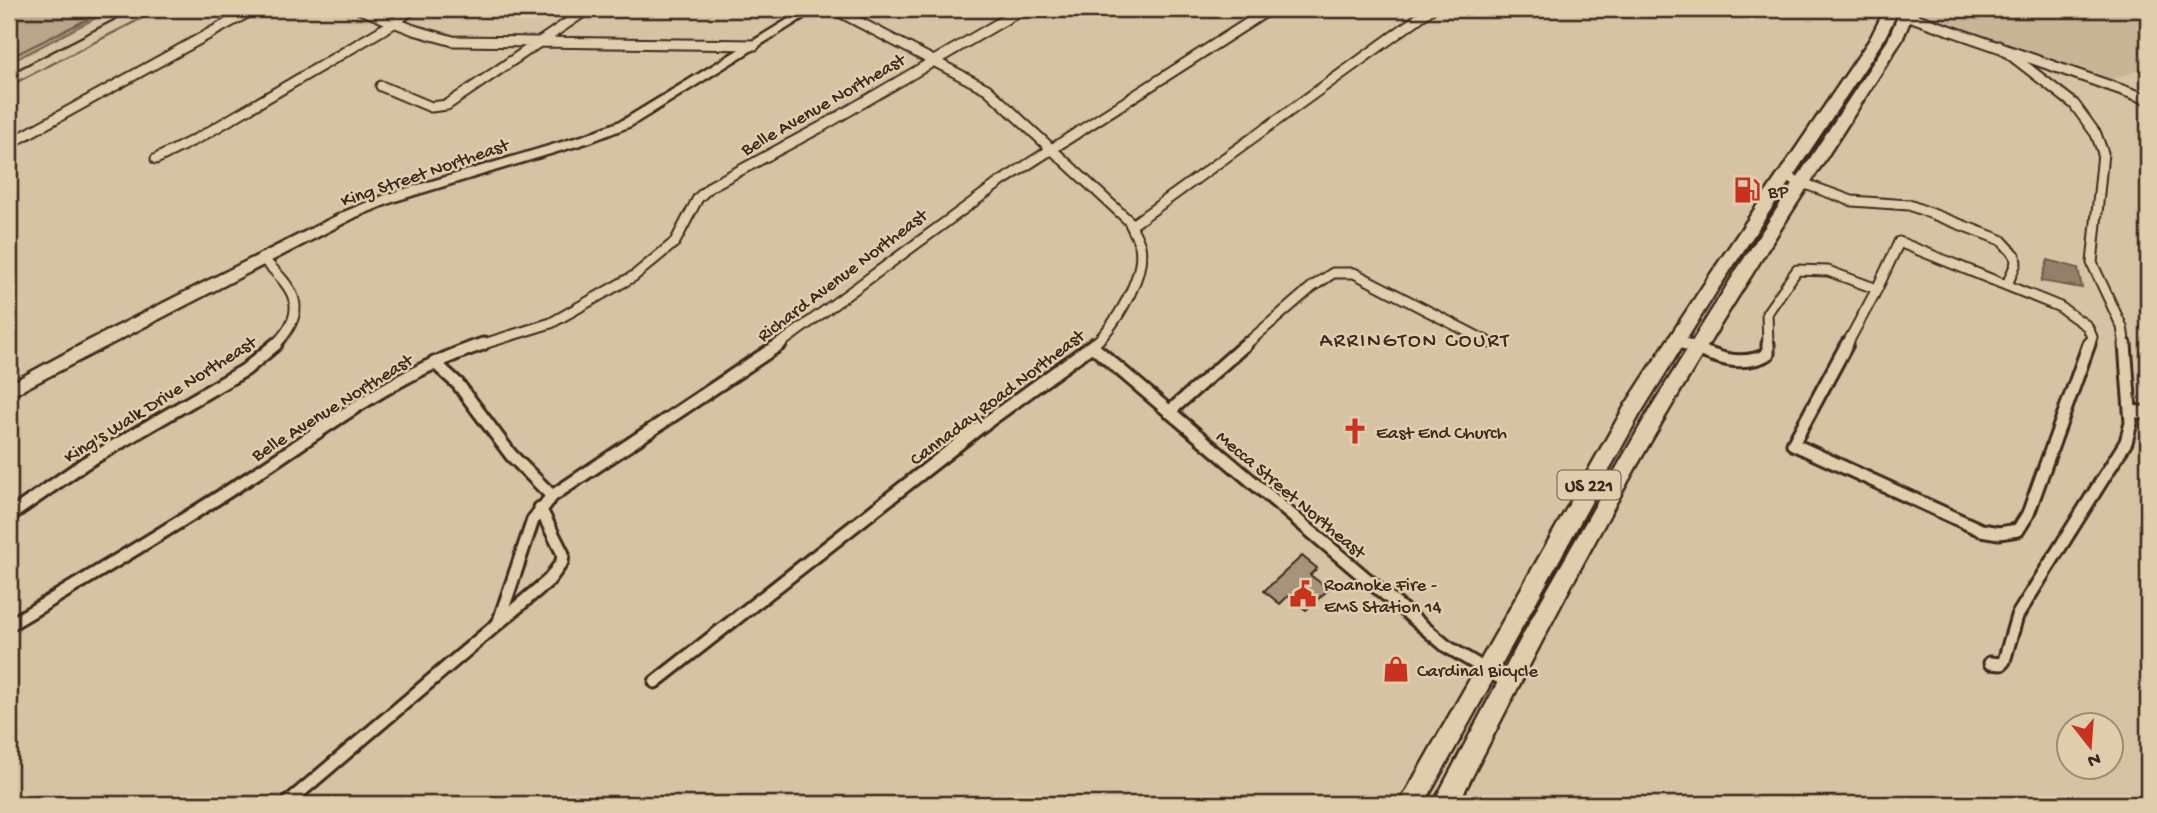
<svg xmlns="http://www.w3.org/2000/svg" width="2157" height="813" font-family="'Gochi Hand',sans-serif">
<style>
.built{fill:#c8b596}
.green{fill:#b9a78a;stroke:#7a6854;stroke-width:2}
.water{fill:#928069;stroke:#6f5e4b;stroke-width:2}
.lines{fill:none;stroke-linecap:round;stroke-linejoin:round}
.stream{stroke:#6f5e4b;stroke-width:2.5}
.building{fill:#a69379;stroke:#3b2a1e;stroke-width:2}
.street-far1-casing{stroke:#3b2a1e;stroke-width:13}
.street-casing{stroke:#3b2a1e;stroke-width:17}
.secondary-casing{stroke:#3b2a1e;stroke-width:5}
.highway-casing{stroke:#3b2a1e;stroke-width:5}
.street-far1{stroke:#e0cdab;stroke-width:9}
.street{stroke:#e0cdab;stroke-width:11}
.secondary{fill:#e0cdab;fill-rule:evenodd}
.highway{fill:#e0cdab;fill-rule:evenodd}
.rail{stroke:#3b2a1e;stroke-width:2.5}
.labels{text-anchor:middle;stroke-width:5;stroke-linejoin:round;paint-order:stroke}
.shield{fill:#e0cdab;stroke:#6c5b48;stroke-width:2}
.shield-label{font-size:18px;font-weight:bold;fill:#3b2a1e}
.street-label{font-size:19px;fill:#3b2a1e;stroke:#e0cdab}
.poi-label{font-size:19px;fill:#3b2a1e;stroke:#e0cdab;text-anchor:start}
.neighbourhood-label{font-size:21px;letter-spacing:2px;fill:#3b2a1e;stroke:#e0cdab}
</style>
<rect width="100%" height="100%" fill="#d6c3a3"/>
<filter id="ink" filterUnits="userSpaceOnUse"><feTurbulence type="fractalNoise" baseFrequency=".0143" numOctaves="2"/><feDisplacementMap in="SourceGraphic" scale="14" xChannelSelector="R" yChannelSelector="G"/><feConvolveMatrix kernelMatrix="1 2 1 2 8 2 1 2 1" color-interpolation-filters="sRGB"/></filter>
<g filter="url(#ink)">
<!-- built -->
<path class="built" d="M1918,9h211l16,4 -7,57 -31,11 -184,-64 -6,-4z"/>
<!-- green -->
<path class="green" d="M9,9h104l-104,54z"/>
<!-- water -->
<path class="water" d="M2048,260l30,8 4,20 -41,-7z"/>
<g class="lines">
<!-- stream -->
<path class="stream" d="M9,58l99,-49
M9,86l151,-77"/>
</g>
<!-- building -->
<path class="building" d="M1302,556l15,12 -7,7 19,14 -23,21 -18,-14 -8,8 -16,-13z"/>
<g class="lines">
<!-- street-far1 casing -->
<g class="street-far1-casing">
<path id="street-far1" d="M360,9l54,21 39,11 302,4
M834,9l153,80 142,132c3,8 9,17 11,25 6,30 -26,82 -48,100
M1900,13l248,86
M1999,46l75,58 22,30 7,19 -11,110 30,64 3,19
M381,86l50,21 16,-2 141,-96
M9,144l245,-135
M156,159l46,-23 192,-113 18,-14
M1786,177l66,24 57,4 92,35 14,15 1,8 -9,22
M1132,225l299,-216
M262,258c31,31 50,50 12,88
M1877,289l22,-47 161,65 27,19 5,11 -3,9
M1676,341l13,5
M477,346l74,-23 83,-47 41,-34 23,-44 13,-12 110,-59 202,-118
M777,346l222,-163 271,-174
M1244,346l68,-59 21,-14h21l136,70
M1768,346l-1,-33 30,-43 31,1 49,18
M1846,346l31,-57"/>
</g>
<!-- street casing -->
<g class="street-casing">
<path id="street" d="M1685,344c27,12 55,25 83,10v-10
M1847,344l-54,100 188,86 18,3 19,-3 10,-16 61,-170
M1092,346l354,300 64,38
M434,362l24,22 53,71 41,41
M2131,411l17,2
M1169,412l77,-68
M9,516l76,-53 160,-93 31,-26
M499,621l34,-101 19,-24 228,-152
M9,625c81,-48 161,-96 240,-147 75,-49 148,-106 234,-134
M1990,663l11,1 3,-3 13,-45 109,-174 5,-19 -6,-79
M655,682l324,-254 115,-84
M286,804l263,-224 13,-18 1,-8 -23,-46"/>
</g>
<!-- secondary casing -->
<g class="secondary-casing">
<path id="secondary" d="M805,9h13l-187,117 -41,16 -195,59 -39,16 -347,180v-13l79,-43 258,-130 39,-16 197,-59 41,-16z"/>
</g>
<!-- highway casing -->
<g class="highway-casing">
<path id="highway" d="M1885,9h14l-15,30 -166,250 -78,125 -216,390h-25l227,-400 80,-123 164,-242z
M1901,9h14l-13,31c-80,125 -162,249 -237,377 -74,126 -140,257 -207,387h-25l108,-203 109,-192 88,-141 150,-228z"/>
</g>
<!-- street-far1 -->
<use href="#street-far1" class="street-far1"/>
<!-- street -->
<use href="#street" class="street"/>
<!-- secondary -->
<use href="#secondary" class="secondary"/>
<!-- highway -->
<use href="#highway" class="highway"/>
<!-- rail -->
<path class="rail" d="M9,74l126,-65"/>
</g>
</g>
<!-- icons -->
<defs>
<g id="fuel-bare" transform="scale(2.1)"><path d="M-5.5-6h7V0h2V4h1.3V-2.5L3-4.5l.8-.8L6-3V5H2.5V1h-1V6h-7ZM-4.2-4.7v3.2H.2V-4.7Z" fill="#c8321e" stroke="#e0cdab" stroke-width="2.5" paint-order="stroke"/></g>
<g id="church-bare" transform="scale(2.1)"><path d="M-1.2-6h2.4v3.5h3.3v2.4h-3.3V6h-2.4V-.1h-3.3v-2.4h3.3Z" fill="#c8321e" stroke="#e0cdab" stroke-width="2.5" paint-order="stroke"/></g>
<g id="civic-bare" transform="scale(2.1)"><path d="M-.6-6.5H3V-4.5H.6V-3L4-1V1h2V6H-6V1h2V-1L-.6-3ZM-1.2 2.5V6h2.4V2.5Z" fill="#c8321e" stroke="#e0cdab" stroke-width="2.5" paint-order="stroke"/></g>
<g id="shop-bare" transform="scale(2.1)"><path d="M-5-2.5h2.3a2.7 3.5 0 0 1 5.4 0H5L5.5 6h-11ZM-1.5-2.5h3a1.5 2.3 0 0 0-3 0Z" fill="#c8321e" stroke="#e0cdab" stroke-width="2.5" paint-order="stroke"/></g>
</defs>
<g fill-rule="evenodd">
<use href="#fuel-bare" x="1747" y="190"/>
<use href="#church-bare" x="1355" y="431"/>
<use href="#civic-bare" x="1303" y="594"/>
<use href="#shop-bare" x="1396" y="669"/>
</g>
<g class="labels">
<!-- shield labels -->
<rect class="shield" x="1557.5" y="470.5" width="63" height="29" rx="5"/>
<g class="shield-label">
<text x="1589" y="491">US 221</text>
</g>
<!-- street labels -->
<g class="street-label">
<text transform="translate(822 103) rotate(-30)" y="7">Belle Avenue Northeast</text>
<text transform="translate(424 171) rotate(-19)" y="7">King Street Northeast</text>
<text transform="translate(841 274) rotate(-37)" y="7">Richard Avenue Northeast</text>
<text transform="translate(996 396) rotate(-37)" y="7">Cannaday Road Northeast</text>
<text transform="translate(159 398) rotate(-32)" y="7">King's Walk Drive Northeast</text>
<text transform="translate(331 406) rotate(-32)" y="7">Belle Avenue Northeast</text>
<text transform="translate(1292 493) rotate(40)" y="7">Mecca Street Northeast</text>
</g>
<!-- poi labels -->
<g class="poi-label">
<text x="1768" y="197">BP</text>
<text x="1376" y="438">East End Church</text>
<text x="1324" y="590">Roanoke Fire -<tspan x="1324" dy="22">EMS Station 14</tspan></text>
<text x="1417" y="676">Cardinal Bicycle</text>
</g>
<!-- neighbourhood labels -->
<g class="neighbourhood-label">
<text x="1415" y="346">ARRINGTON COURT</text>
</g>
</g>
<!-- margin -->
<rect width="2157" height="813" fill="none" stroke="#e0cdab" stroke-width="35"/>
<rect x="18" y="18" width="2122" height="778" fill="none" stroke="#3b2a1e" stroke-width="2.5" filter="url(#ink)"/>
<!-- north arrow -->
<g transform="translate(2090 746) rotate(163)"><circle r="33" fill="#e0cdab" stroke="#9e8c73" stroke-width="2"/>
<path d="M0-5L12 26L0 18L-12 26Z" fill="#c8321e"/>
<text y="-10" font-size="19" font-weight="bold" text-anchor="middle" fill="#3b2a1e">N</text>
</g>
</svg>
